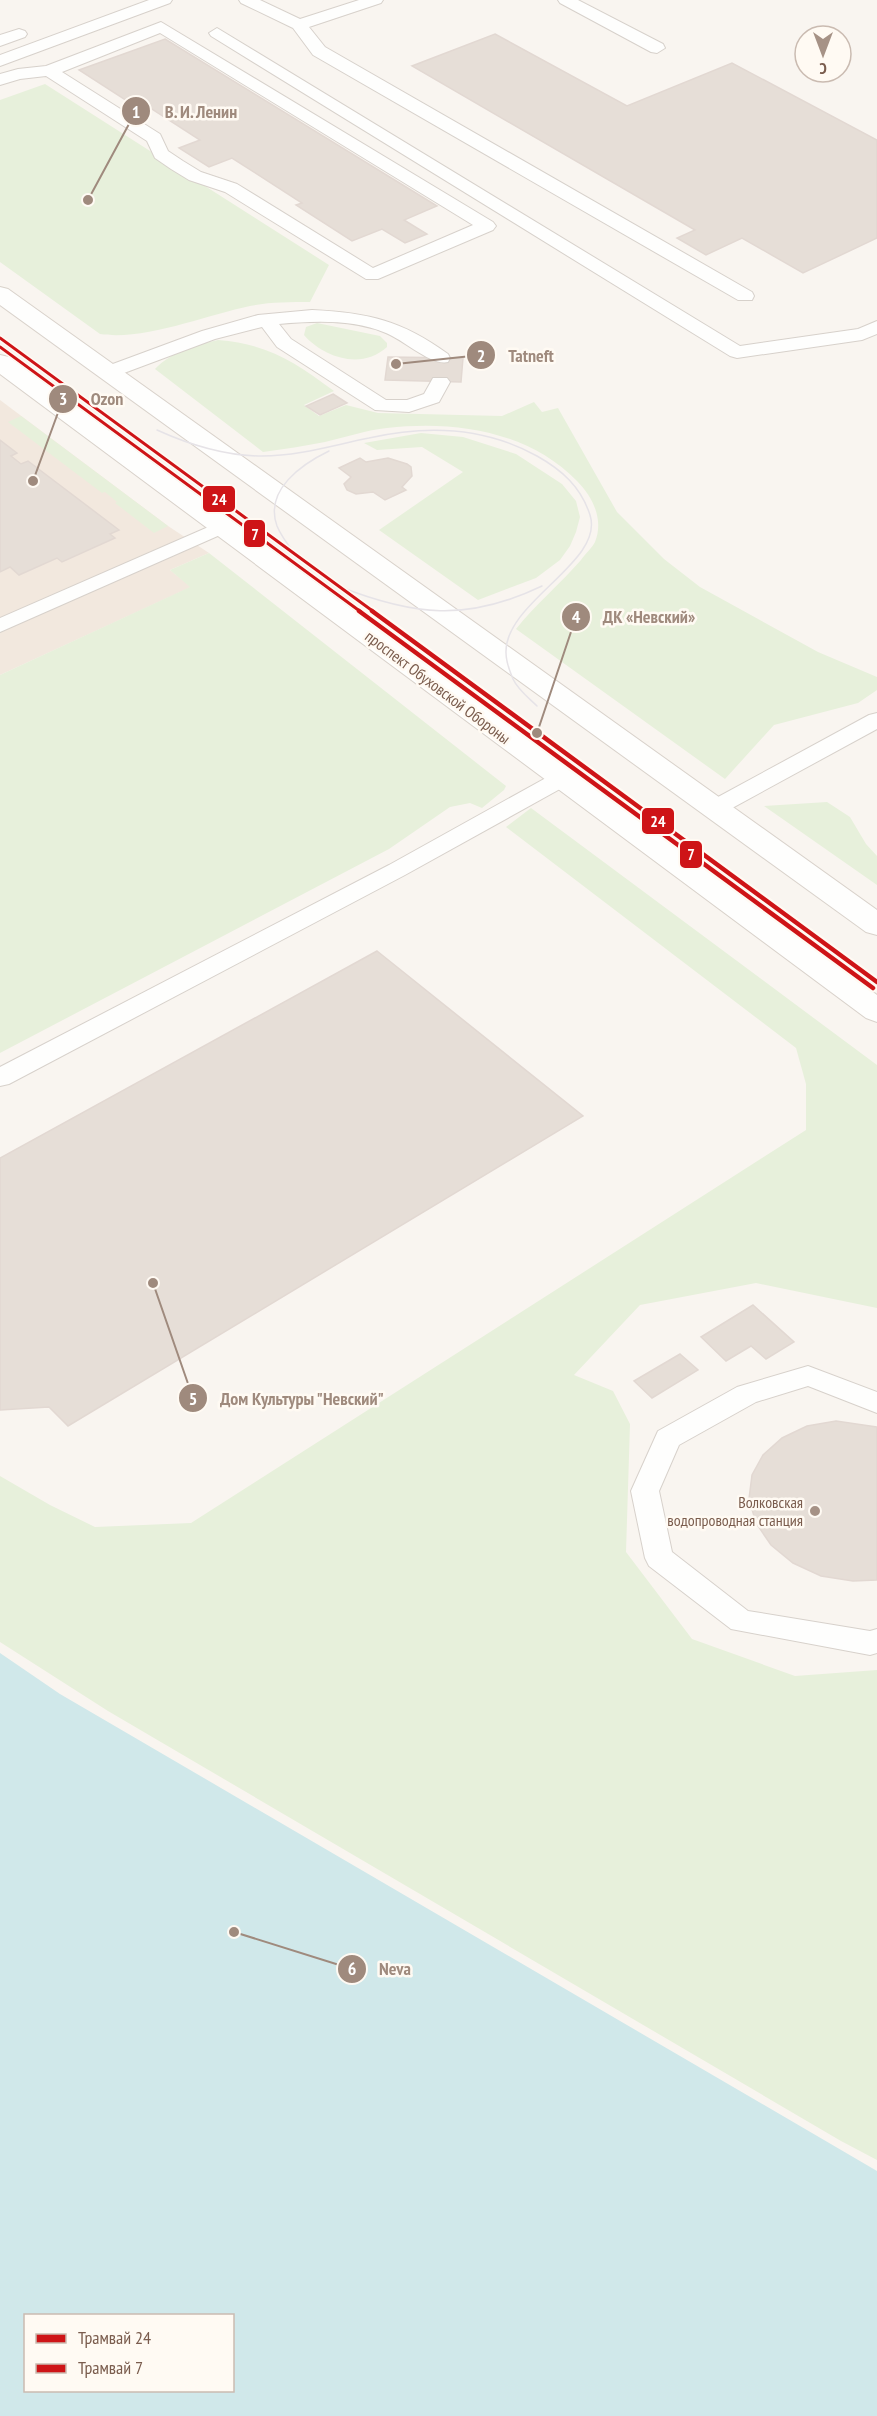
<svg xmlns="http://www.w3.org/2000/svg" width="877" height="2416" font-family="'PT Sans Narrow',sans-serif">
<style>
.residential{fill:#f2e8de}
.green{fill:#e7f0db}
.water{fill:#d0e8ea;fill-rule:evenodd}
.building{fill:#e6ded7;stroke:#e2d8d2;stroke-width:1.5}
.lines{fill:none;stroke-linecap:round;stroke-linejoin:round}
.service-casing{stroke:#d7d1cb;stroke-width:2}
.secondary-casing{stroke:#d9d2cb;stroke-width:2}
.service{fill:#fefefd;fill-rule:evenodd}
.secondary{fill:#fefefd;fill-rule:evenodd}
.tram{stroke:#e6e3e7;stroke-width:1.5}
.tram-1-far1-casing{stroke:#fffaf3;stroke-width:6}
.tram-1-casing{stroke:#fffaf3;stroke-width:9}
.tram-2-far1-casing{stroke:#fffaf3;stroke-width:6}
.tram-2-casing{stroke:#fffaf3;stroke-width:9}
.tram-1-far1{stroke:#ce1417;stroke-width:3}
.tram-1{stroke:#ce1417;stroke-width:4.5}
.tram-2-far1{stroke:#ce1417;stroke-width:3}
.tram-2{stroke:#ce1417;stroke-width:4.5}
.poi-dot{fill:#a69286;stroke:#fffaf3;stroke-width:2}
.labels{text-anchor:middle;stroke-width:5;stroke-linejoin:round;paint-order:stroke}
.street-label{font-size:16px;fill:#7a5c4d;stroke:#fffaf3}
.poi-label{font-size:16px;fill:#7a5c4d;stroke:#fffaf3;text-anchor:end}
.leader{fill:none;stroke:#9f8a7d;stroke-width:2}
.callout-dot{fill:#9f8a7d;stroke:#fffaf3;stroke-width:2}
.mark-label{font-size:18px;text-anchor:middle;font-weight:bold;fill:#fff}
.callout-label{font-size:18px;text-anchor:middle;font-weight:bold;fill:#9f8a7d;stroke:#fffaf3;stroke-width:5;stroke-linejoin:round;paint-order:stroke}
.line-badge{stroke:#fffaf3;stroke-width:2}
.badge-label{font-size:16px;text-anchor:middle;font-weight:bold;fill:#fff}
</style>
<rect width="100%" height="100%" fill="#f9f5f0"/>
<!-- residential -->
<path class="residential" d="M0,400l168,126 41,27 -39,17 21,17 -191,88z"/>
<!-- green -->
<path class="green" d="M45,84l284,181 -19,37c-20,0 -41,0 -60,4 -44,9 -106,35 -150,28l-100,-72v-162z
M317,323l63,13 7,7v4c-25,23 -63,11 -83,-12l2,-8z
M218,340c50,4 77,22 116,51l-30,14 15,11 27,-11 32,8 124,3 32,-14 8,10 16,-4 59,104 47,47 36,28 118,65 59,25v13l-19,13 -84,22 -49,54 -209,-150c20,-25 44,-45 65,-69 4,-6 11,-12 14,-18 9,-22 -2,-45 -18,-61 -49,-50 -123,-61 -190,-53 -20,2 -41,9 -62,14 -20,4 -41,7 -62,10l-108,-83c16,-17 41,-24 63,-29z
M21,416l147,110 -14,7 -39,-30 2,-1 -12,-10 -3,1 -94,-71z
M421,433l42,4 53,17 46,30 14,17 4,16 -4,15 -6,14 -10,14 -24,18 -58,22 -99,-70 84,-58 -41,-25 -45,3 -13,-7z
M209,553l297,233 -2,4 -22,18 -12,-5 -20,4 -61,42 -389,204v-378l190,-88 -20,-17z
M827,802l23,15 16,27 11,12v29l-113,-79z
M531,808l346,257v243l-121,-25 -116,22 -66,70 39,16 17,33 -4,128 66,87 103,37 82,-6v490l-36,-19 -733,-430 -108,-69v-166l50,29 45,22 96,-4 615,-393v-46l-10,-36 -290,-221z"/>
<!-- water -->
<path class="water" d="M0,1653l60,41 817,477v245h-877zM26,2316h206v74h-206z"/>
<!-- building -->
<path class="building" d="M495,34l132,72 105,-43 145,77v98l-74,35 -61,-35 -36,17 -29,-17 18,-8 -283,-164z
M165,39l272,167 -33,14 23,14 -22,9 -23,-14 -30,12 -56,-36 6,-2 -70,-45 -23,9 -30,-19 21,-8 -65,-42 -8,3 -48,-31z
M388,357l75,1 -2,24 -76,-2z
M333,394l14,9 -27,12 -14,-9z
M0,440l17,13 -6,3 10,8 7,-3 91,69 -9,4 5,4 -53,24 -5,-4 -38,17 -9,-8 -10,5z
M360,458l6,4 22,-4 19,6 4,3 1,9 -10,11 4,3 -21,10 -12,-8 -17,2 -9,-4 -3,-6 7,-7 -12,-9z
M377,951l206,165 -515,310 -19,-19 -49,3v-252z
M753,1305l41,37 -28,17 -15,-13 -25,15 -25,-24z
M680,1354l18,16 -46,28 -18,-17z
M836,1421l41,6v153l-24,1 -32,-5 -28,-13 -22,-18 -15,-22 -7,-24 3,-24 11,-20 19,-17 25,-12z"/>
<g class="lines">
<!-- service casing -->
<g class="service-casing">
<path id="service" d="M149,0h23l-2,3 -170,63v-11z
M239,0h21l40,19 59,-19h24l-2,3 -72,24 16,20 427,245 2,4 -2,4h-14l-425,-245 -20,-27 -52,-25z
M558,0h20l85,44 2,4 -8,5 -6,-1 -91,-49z
M161,22l332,200 3,4 -3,4 -115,49h-12l-141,-87 -36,-12 -18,-11 -16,-11 -8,-17 -101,-65 -26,3 -20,6v-11l18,-5 28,-3zM160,33l313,192 -100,43 -136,-84 -36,-12 -18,-11 -15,-10 -8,-17 -98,-62z
M217,28l523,318 118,-17 19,-8v13l-15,6 -125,18 -7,-2 -519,-320 -2,-3z
M19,29l6,2 2,3 -2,3 -25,9v-11z
M312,310c57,3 89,10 136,44l2,4 -2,4c-17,4 -44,-22 -62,-29 -34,-14 -72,-12 -107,-9l12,15 95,61h21l17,-6 9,-16h14l3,4 -11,20 -30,10 -34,-2 -98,-63 -15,-20 -47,12 -99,37h-14l-3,-4 3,-4 100,-37 56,-16z
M222,521l7,2 3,4 -3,4 -229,101v-14z
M877,713v16l-154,84 -8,2 -8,-2 -3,-5 3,-5 162,-88z
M561,772l8,2 3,5 -3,5 -164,91 -396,209 -9,2v-19l389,-202 164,-91z
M808,1366l69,26v21l-69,-27 -52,16 -77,43 -20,46 13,61 76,59 122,20 7,-2v24l-7,2 -139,-26 -82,-63 -4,-8 -14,-67 27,-60 79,-44z"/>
</g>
<!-- secondary casing -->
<g class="secondary-casing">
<path id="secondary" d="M0,287l8,2 869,621v25l-11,-3 -866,-627z
M0,355l9,2 868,638v27l-11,-4 -866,-644z"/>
</g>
<!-- service -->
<use href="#service" class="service"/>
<!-- secondary -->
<use href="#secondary" class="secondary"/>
<!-- tram -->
<path class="tram" d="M157,430c33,15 68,26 105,26 36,0 72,-11 107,-18 57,-13 116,-11 168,18 25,14 44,31 53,59 15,47 -86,87 -84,138 0,7 4,19 7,26 5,11 16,19 24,27
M295,554c-7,-9 -14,-18 -18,-28 -13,-36 25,-62 52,-75
M338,586c76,30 129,36 204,0"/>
<!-- tram-1-far1 casing -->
<g class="tram-1-far1-casing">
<path id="tram-1-far1" d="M0,338l374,274"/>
</g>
<!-- tram-1 casing -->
<g class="tram-1-casing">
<path id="tram-1" d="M372,611l505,371"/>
</g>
<!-- tram-2-far1 casing -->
<g class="tram-2-far1-casing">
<path id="tram-2-far1" d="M0,347l361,265"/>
</g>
<!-- tram-2 casing -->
<g class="tram-2-casing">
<path id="tram-2" d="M359,611l514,377"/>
</g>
<!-- tram-1-far1 -->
<use href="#tram-1-far1" class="tram-1-far1"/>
<!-- tram-1 -->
<use href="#tram-1" class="tram-1"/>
<!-- tram-2-far1 -->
<use href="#tram-2-far1" class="tram-2-far1"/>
<!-- tram-2 -->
<use href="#tram-2" class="tram-2"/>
</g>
<!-- markers -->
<circle class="poi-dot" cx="815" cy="1511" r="6"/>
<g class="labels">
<!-- street labels -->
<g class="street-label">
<text transform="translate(438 687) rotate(37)" y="6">проспект Обуховской Обороны</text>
</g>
<!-- poi labels -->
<g class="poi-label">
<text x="803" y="1508">Волковская<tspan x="803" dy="18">водопроводная станция</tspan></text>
</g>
</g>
<!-- callouts -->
<path class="leader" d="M88 200L136 111M396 364L481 355M33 481L63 399M537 733L576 617M153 1283L193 1398M234 1932L352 1969"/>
<g class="callout-dot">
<circle cx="88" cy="200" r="6"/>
<circle cx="396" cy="364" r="6"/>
<circle cx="33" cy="481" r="6"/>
<circle cx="537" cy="733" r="6"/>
<circle cx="153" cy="1283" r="6"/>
<circle cx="234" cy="1932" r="6"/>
<circle cx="136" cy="111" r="15"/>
<circle cx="481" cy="355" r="15"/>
<circle cx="63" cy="399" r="15"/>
<circle cx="576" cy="617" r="15"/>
<circle cx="193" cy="1398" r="15"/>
<circle cx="352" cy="1969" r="15"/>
</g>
<g class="mark-label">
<text x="136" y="118">1</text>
<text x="481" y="362">2</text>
<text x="63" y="405">3</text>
<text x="576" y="623">4</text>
<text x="193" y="1405">5</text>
<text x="352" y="1975">6</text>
</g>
<g class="callout-label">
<text x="201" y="118">В. И. Ленин</text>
<text x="531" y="362">Tatneft</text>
<text x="107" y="405">Ozon</text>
<text x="649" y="623">ДК «Невский»</text>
<text x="302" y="1405">Дом Культуры "Невский"</text>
<text x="395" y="1975">Neva</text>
</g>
<g class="line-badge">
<rect x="202" y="485" width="34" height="28" rx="6" fill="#ce1417"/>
<rect x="243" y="519" width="23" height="29" rx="6" fill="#ce1417"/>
<rect x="641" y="807" width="34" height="28" rx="6" fill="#ce1417"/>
<rect x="679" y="840" width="24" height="29" rx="6" fill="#ce1417"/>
</g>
<g class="badge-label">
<text x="219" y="505">24</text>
<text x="255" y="540">7</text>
<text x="658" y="827">24</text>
<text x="691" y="860">7</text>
</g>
<!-- legend -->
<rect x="24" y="2314" width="210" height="78" fill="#fffaf3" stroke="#cabbb1" stroke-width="1.5"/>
<rect x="36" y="2334" width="30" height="9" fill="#ce1417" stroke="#cabbb1" stroke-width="1.5"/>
<text x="78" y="2344" font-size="18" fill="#7a5c4d">Трамвай 24</text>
<rect x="36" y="2364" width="30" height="9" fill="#ce1417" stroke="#cabbb1" stroke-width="1.5"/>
<text x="78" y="2374" font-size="18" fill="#7a5c4d">Трамвай 7</text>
<!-- north arrow -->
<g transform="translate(823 54) rotate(180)"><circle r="28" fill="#fffaf3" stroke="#cabbb1" stroke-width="1.5"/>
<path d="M0-4.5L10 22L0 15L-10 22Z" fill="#a69286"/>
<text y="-9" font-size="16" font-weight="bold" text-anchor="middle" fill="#7a5c4d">С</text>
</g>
</svg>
